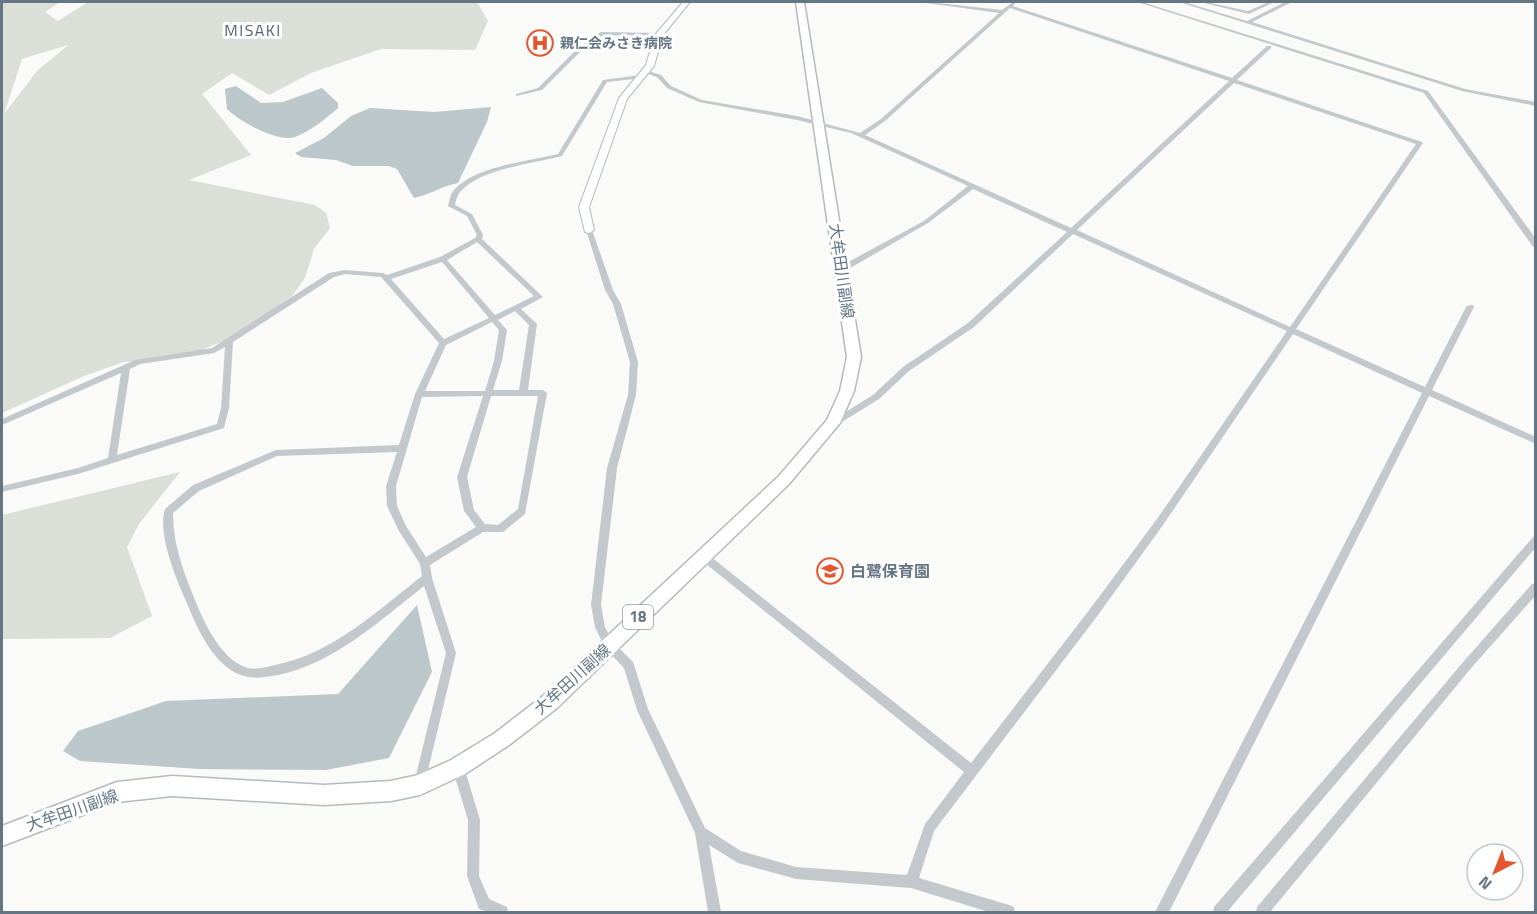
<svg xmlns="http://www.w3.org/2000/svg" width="1537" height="914" font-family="'Titillium Web','Noto Sans JP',sans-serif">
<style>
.green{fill:#dadfd7;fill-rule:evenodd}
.water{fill:#bbc7cb}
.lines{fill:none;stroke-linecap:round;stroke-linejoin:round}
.secondary-casing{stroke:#b3babf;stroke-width:2}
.primary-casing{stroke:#b5babe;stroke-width:3}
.street{fill:#c3c8cc;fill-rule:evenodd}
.secondary{fill:#fff;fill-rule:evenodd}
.primary{fill:#fff;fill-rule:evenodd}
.labels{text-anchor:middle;stroke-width:6;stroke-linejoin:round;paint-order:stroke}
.far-poi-label{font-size:14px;font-weight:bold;fill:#657683;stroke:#fff;text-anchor:start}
.shield{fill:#fff;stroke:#939fa8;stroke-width:1.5}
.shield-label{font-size:15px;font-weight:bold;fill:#657683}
.far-quarter-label{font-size:16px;letter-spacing:1.5px;fill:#57646e;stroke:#fff}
.street-label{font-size:16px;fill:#657683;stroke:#fff}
.poi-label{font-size:16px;font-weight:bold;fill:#657683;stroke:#fff;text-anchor:start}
</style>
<rect width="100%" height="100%" fill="#fafaf8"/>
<!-- green -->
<path class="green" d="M2,2h58l-15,10 13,9 30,-19h389l11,19 -13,29 -94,-1 -70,24 -42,22 -37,-22 -30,21 49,61 -62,25 126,25 11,8 4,15 -16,21 -9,29 -13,18 -52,38 -58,24 -58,4 -40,14 -82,37zM68,45l-31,26 -33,43 18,-55z
M180,472l-41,52 -12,23 25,69 -42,22 -108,1v-124z"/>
<!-- water -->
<path class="water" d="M236,86l25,17 22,-1 39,-14 16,15v5c-13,11 -27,23 -43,29 -17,6 -56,-16 -68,-28l-2,-20z
M491,107l-4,15 -29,61c-17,3 -28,12 -44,15l-17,-29 -8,-3h-36l-17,-6 -35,-3 -6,-4 29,-15 27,-22 19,-8 64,4z
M417,605l15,67 -43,86 -63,12 -126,-1 -120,-8 -17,-10 15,-20 88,-30 172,-7z"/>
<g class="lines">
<!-- secondary casing -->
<g class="secondary-casing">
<path id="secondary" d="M683,2h7l-27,33 -9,31 -27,33 -38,108 5,23 -5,3 -4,-1 -6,-25 40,-109 27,-33 9,-30z"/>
</g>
<!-- primary casing -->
<g class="primary-casing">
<path id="primary" d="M796,2h8l57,355 -7,34 -14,32 -51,61 -232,224 -48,37 -44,29 -45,21 -29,6 -67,4 -152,-9 -55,6 -115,44v-20l115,-44 55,-6 152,9 67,-4 27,-6 33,-15 44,-27 48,-37 236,-220 48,-56 13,-29 7,-34z"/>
</g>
<!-- street -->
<path class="street" d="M919,2h10l73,8 11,-8 2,1 -2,3 219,72 35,-32h4v2l-34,32 185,62 1,1 -127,186 129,58 41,-80 4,-2h3l1,2 -42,83 104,47v7l-107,-48 -260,516h-14l267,-519 -129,-59 -130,191 -65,90 -164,216 -15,47 90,27 5,2 1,5h-26l-78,-24 -115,-9 -58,-16 -29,-18 12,67h-13l-13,-79 -58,-123 -13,-42 -19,-20 -10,-21 -4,-22 16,-137 21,-73 2,-33 -17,-58 -8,-14 -19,-60 1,-1h4l1,1 21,60 8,14 17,58 -2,33 -19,73 -16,137 4,22 8,15 20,20 15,47 57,119 36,23 55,16 111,8 18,-51 39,-52 -264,-213 -2,-3 2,-3 3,-1 3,1 265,210 119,-154 67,-90 130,-188 -214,-97 -99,93 -65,44 -30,28 -42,26h-6l-1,-2 1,-2 42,-26 30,-28 65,-44 99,-91 -94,-43 -45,34 -83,48h-6v-4l85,-46 44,-35 -117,-53 -54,-13 -98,-18 -32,-14 -10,-11 -15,-5 3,-2 16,5 10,11 31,14 95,16 63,17 21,-14 118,-106zM1010,8l219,73 -158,147 -206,-93 20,-14zM1234,83l182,61 -126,183 -213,-97z
M1137,2h5l286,89 108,148v8h-3l-109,-154z
M1179,2h5l63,19 38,-19h5v1l-38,19 213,67 71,13v4l-74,-15z
M1200,2h6l42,9 21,-9h5l-25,12z
M601,32l58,1 3,2 -3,2 -55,-2 -21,14 -41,41 -26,6v-2l22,-6 41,-41z
M641,75l3,2 -1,1 -36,4 -45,74c-29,8 -82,12 -102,36 -3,4 -4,8 -5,13l17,9 11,21 -1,4 61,58 -22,12 16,15 -9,66h15l4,3 -22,121 -22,18h-20l-53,33 2,13 24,75 -32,134 -4,2 -4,-2 -2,-4 32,-130 -22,-67c-45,35 -89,77 -146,89 -17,3 -29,5 -44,-3 -25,-15 -37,-45 -48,-71 -10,-22 -29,-68 -21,-92l28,-24 83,-35 123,-5 16,-51 24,-51 -58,-66 -36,-3 -11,3 -101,65 -4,66 -5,20 -146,46 -76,18v-6l76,-18 30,-10 13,-85 -119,52v-6l133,-59 77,-12 117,-75 16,-3 38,3 4,2 53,-18 35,-19 2,-3 -10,-19 -19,-10c1,-4 2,-10 4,-13 17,-26 78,-32 106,-39l45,-74zM477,242l57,54 -39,19 -48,-55zM442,262l47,56 -45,21 -53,-60zM515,311l14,14 -10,65h-26l9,-29 5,-31 -9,-10zM492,322l7,8 -5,31 -9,30h-60l21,-46zM225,347l-4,61 -4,16 -100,31 13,-86 10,-5 74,-11zM483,396l-26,81 7,34 12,16 -50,30 -20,-31 -9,-20 -1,-20 26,-89zM491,396h47l-20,113 -20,16 -13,-1 -11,-14 -7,-33zM397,452l-11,34 1,20 12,25 21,33 2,12c-45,35 -90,78 -147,89 -9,2 -18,5 -27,3 -23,-7 -38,-34 -47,-54 -14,-33 -28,-65 -28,-101l26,-22 78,-35z
M1536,536v11l-309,365h-14l1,-5 319,-370z
M1536,583v12l-64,72 -202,245h-14l1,-5 207,-246 68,-77z
M458,761l4,2 2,4 16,53 -1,56 10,23 18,8 1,5h-20l-9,-3 -12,-33 1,-56 -16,-53 2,-4z"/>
<!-- secondary -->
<use href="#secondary" class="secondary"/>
<!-- primary -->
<use href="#primary" class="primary"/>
</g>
<!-- icons -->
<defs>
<g id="hospital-ring" transform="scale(1.35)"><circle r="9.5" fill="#fff" stroke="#e4572e" stroke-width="1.5"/><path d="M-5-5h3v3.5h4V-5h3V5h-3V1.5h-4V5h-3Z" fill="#e4572e"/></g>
<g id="school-ring" transform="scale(1.35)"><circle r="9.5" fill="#fff" stroke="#e4572e" stroke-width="1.5"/><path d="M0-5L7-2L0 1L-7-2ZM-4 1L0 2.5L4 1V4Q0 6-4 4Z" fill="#e4572e"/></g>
</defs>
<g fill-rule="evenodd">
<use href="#hospital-ring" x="540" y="43"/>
<use href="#school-ring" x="830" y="571"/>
</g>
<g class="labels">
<!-- far-poi labels -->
<g class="far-poi-label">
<text x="560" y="48">親仁会みさき病院</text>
</g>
<!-- shield labels -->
<rect class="shield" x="623" y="605" width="30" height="24" rx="4.5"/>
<g class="shield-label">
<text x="638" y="622">18</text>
</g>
<!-- far-quarter labels -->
<g class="far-quarter-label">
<text x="253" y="36">MISAKI</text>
</g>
<!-- street labels -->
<g class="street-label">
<text transform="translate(842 271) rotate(82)" y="6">大牟田川副線</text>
<text transform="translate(572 679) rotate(-42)" y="6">大牟田川副線</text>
<text transform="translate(72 810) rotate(-19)" y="6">大牟田川副線</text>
</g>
<!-- poi labels -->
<g class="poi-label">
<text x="850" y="577">白鷺保育園</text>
</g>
</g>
<!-- border -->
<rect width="1537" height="914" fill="none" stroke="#657683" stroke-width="6"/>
<!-- north arrow -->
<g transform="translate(1495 872) rotate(222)"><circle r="28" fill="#ffffff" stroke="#c1c8cd" stroke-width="1.5"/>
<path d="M0-4.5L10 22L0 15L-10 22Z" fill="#e4572e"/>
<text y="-9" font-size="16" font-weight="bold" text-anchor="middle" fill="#657683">N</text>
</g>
</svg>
